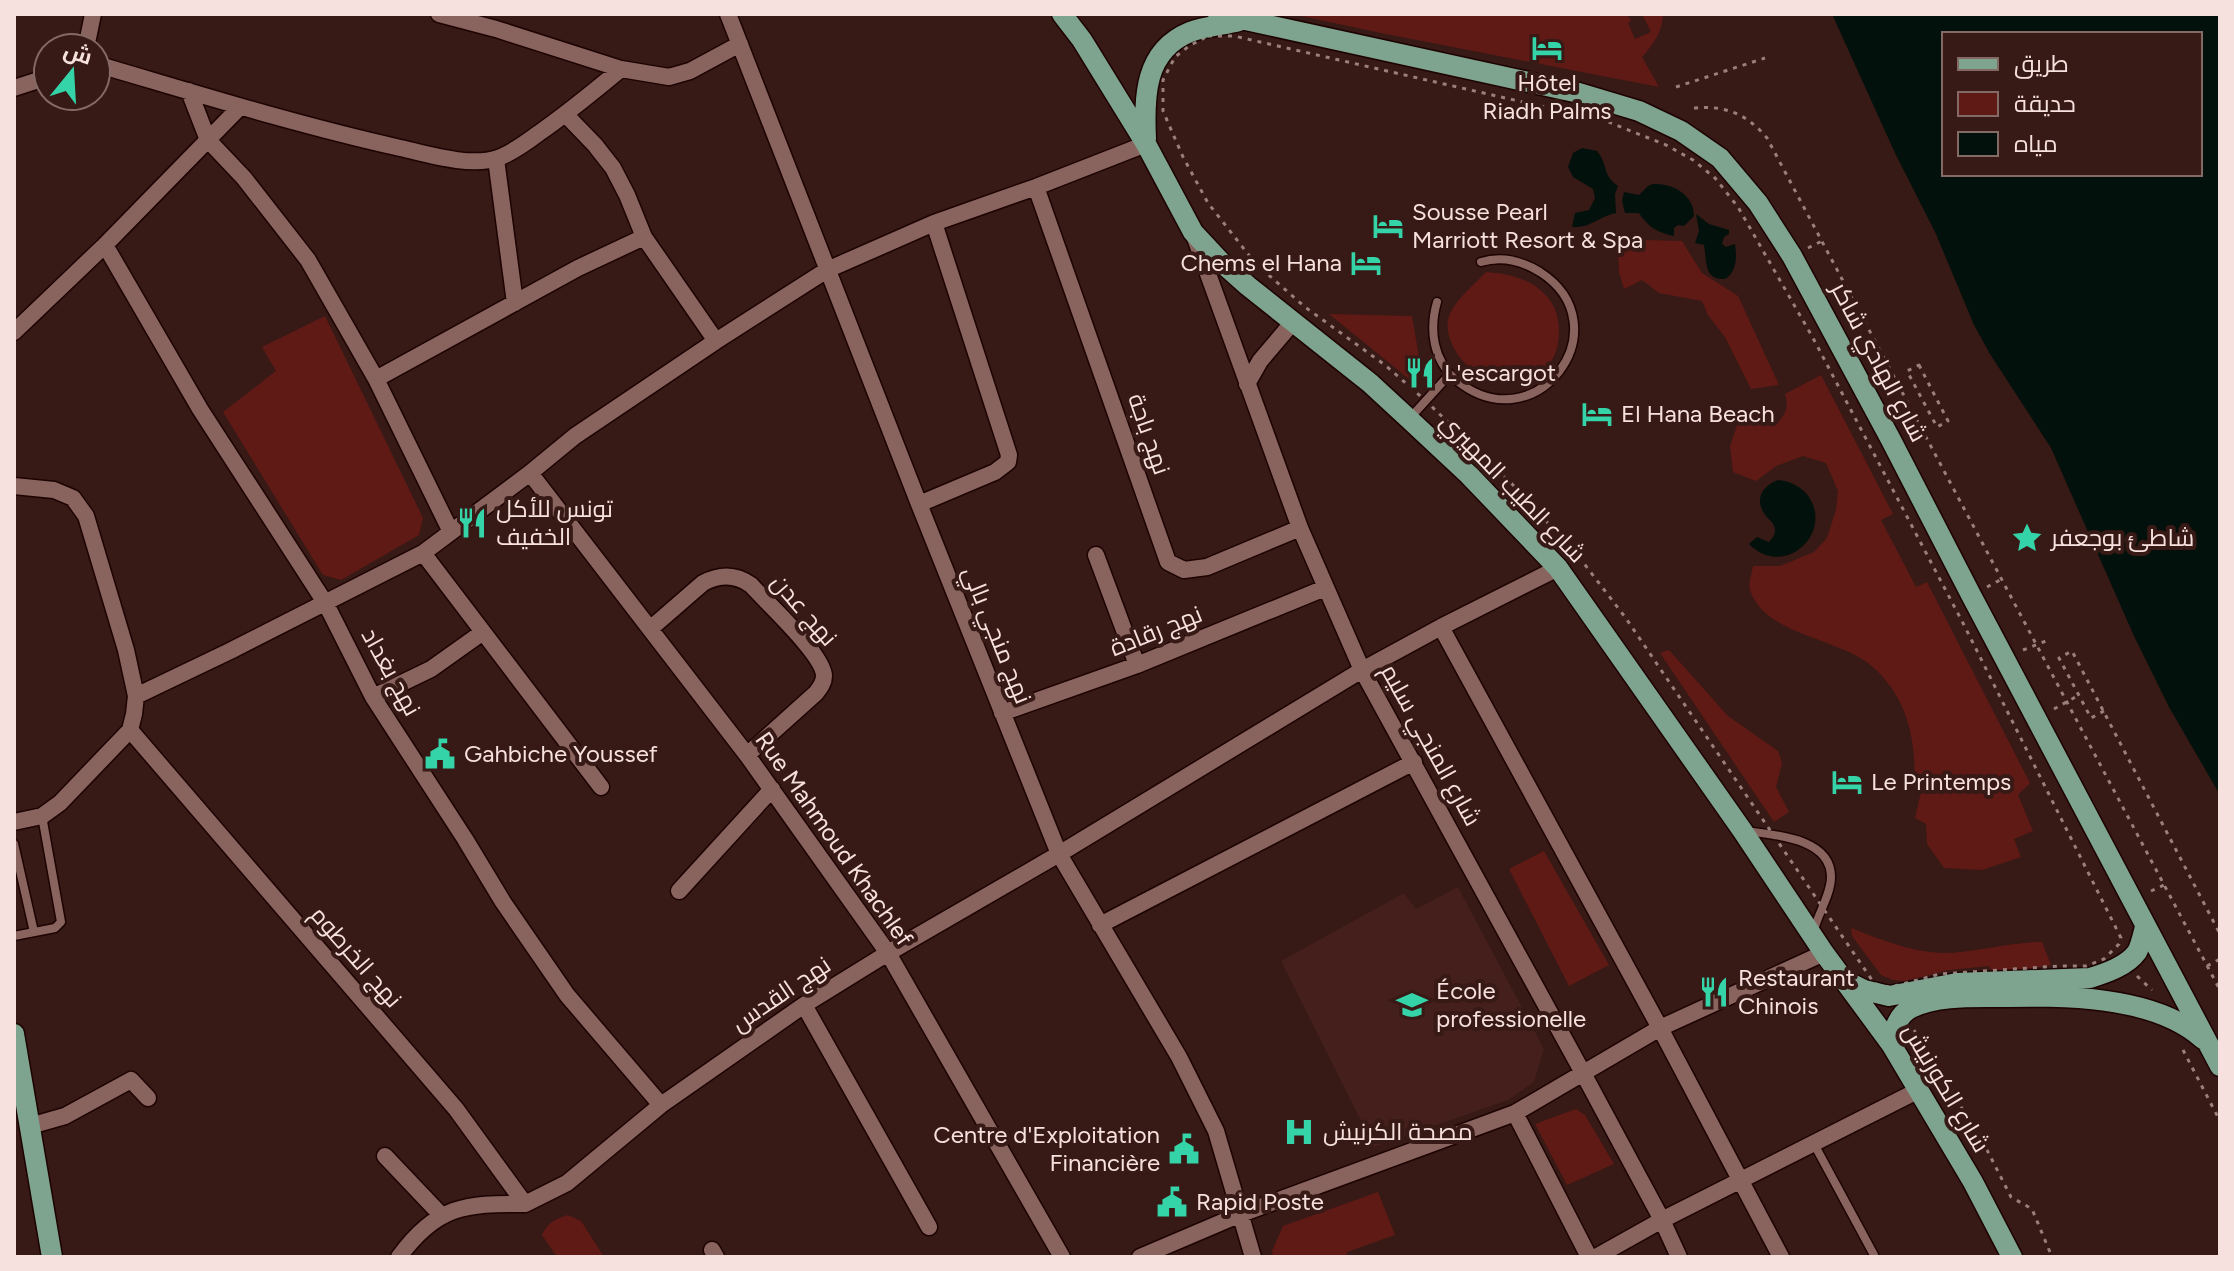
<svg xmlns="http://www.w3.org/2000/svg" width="2234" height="1271" font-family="Figtree,Cairo,sans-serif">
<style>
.built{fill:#441f1b}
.green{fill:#601a15}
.water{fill:#03110c;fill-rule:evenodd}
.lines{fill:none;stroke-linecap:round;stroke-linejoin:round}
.lane-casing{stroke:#1d0302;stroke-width:11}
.street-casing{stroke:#1d0302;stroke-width:19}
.primary-casing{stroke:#1d0302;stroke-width:23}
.path{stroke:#9a807d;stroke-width:3;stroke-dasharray:4 6;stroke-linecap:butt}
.lane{stroke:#89645f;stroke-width:8}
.street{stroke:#89645f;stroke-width:16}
.primary{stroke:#7ea490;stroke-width:20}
.labels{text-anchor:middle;stroke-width:8;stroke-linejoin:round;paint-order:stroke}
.poi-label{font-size:24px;fill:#f7e1de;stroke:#371915;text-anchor:start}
.street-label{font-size:24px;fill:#f7e1de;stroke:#371915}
</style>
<rect width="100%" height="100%" fill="#371915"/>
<!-- built -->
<path class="built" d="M1458,887l86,162 -10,33 -26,18 -134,47 -93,-186 123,-68 12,16z"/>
<!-- green -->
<path class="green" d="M1292,14h335l4,7 -3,2 7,16 16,-7 -9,-18h21c0,17 -10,31 -21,43l17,30 -278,-54z
M1644,240l38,1 20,32 36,23 41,89 -28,4 -26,-52 -17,-22 -6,-14 -43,-8 -17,-13 -18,9 -5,-17 -1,-20z
M1486,272c27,2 54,9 68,35 5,11 6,24 4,36 -10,54 -80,49 -103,7 -5,-9 -9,-20 -7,-30 4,-18 26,-35 38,-48z
M1329,314l83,2 9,53 -12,10z
M325,316l98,202 -4,17 -78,45 -18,-5 -100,-163 53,-41 -14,-24z
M1821,375l72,139 -12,6 35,67 11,-5 103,201 -12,12 15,36 -19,8 7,18 -39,13 -38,-2 -17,-24 -1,-20 -11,-6 7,-30 -8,-3c3,-47 -8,-92 -46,-122 -33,-25 -104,-29 -118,-73 -2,-8 2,-17 3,-24h27l34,-14 13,-14 9,-28 2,-19 -12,-28 -23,-7 -27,10 -20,15 -23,-9 -3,-26 9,-26 16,-8 22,12c9,-11 12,-16 8,-30z
M1669,650l59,66 50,35 4,12 -6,24 13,25 -15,10 -114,-169z
M1544,851l65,114 -40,21 -60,-117z
M1851,928c29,11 59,24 91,25 33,0 67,-11 100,-11l9,23 -57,10 -5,-9 -40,4 -45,11 -11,-1 -12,-5 -29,-39z
M1576,1109l9,6 29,49 -47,21 -32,-61z
M1378,1192l17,43 -48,17 1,5h-75l-1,-6 11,-25z
M568,1215l13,6 23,36h-47l-15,-22c6,-13 13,-16 26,-20z"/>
<!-- water -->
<path class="water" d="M1832,14h388v781l-51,-88 -35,-71 -83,-188 -61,-94 -16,-29 -38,-91 -41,-81zM2200,34v140h-256v-140z
M1582,148l15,3c11,13 5,24 21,35l-3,8 1,19c-19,4 -24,15 -44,14l3,-14 14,-3 6,-12 -2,-9 -20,-12 -5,-10 5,-14z
M1653,184c19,-1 41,10 41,32l-10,10 -6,-1 -4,3v8c-16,-3 -26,-9 -35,-23h-14l-3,-12 2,-9 15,3 9,-9z
M1696,214l13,10 20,6v4l-5,3 -2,7 4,3 9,-3c2,13 2,28 -10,35 -22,1 -18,-19 -21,-34l-9,-2 4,-12z
M1778,480c11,1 20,5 28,13 31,37 -21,88 -57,51l8,-7 12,5c3,-4 6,-6 6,-12 0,-8 -8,-11 -11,-17 -10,-15 0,-28 14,-33z"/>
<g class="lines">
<!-- lane casing -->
<g class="lane-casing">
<path id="lane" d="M1437,302c-8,28 -4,58 19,78 80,66 168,-54 84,-108 -18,-11 -39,-16 -59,-10
M1410,418l40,-44
M1746,831c29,4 85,7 85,46 0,17 -13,37 -17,53
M14,844l20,88
M14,936l41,-8 6,-6 -19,-106
M1814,1144l60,111"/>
</g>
<!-- street casing -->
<g class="street-casing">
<path id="street" d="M439,14l57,15 125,40 48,8 21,-6 50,-27
M728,14l191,490 140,350 120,203 37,74 37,126
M86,48l7,-34
M96,64c99,29 198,60 300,83 28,6 73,21 102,11 14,-5 29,-16 41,-25 29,-20 55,-42 82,-64
M14,88l34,-11
M189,91l19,49 36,38 64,82 68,119 75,153
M566,115l29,30 18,23 14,27 17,42 72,104
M496,159l19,144
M1036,187l132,375 16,8 23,-3 93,-39
M1195,238l105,290 62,142 221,403 79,147 17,37
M105,245l95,164 126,195 47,93 92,142 38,63 64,93 94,110
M14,332l91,-87 135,-138
M376,379l202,-111 66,-31
M1247,384l13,-23 33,-39
M530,473l217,282 141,198 174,304
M14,486l40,4 19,8 13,18 40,134 10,46
M919,504l76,-32 13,-10 1,-7 -75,-232
M423,553l178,234
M1096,555l41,110
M1441,627l219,401 121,229
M650,629l53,-46c17,-9 33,-9 48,2 16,18 73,70 73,91 0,7 -4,12 -8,17l-69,62
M373,697l58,-28 52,-37
M1002,713l135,-48 188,-77
M130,730l326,379 69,95 42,-21 94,-78 143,-100 84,-52 171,-99 303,-184 79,-43 117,-59
M14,822l28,-6 18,-13 70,-73 4,-16 2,-18 94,-45 193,-98 107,-80 45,-37 141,-95 111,-71 107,-47 102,-36 110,-43
M679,891l93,-102
M1100,925l314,-163
M804,1005l125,222
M1515,1113l74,144
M30,1126l35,-10 66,-36 17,18
M385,1156l57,60
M712,1250l4,7
M399,1257c37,-51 66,-54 126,-53
M1140,1257l101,-43 274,-101 145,-85 164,-75
M1596,1257l66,-37 257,-130"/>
</g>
<!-- primary casing -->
<g class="primary-casing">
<path id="primary" d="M1062,14l20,26 64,104 47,88 28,30 27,24 122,97 39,36 60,56 89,93 184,262 82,123 67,91 82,138 39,75
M1218,14l361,79 60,18 42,20 39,27 38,45 34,53 99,184 80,155 249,471
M1146,139c-2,-42 -2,-88 44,-107 15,-6 34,-7 49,-11
M1848,982l16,8 25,6 68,-13 133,-5c16,-5 37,-12 47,-26 4,-7 6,-18 8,-25
M14,1034l38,223
M1891,1044c2,-13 6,-29 20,-36 25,-12 58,-11 85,-11 63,-1 157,-3 207,42"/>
</g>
<!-- path -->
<path class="path" d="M1208,36h26l372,85 60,24 27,15 22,18 23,29 75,131 151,287 157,313 -2,6 -15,15 -18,7h-27l-119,8 -49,13 -10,-1 -7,-3 -249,-366 -46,-60 -66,-72 -87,-84 -41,-36 -80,-58 -50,-44 -47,-60 -25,-46 -20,-46v-31l12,-23 14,-11z
M1676,87l89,-29
M1694,108c31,-3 53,6 73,30l453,852
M1808,248l14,-7
M1919,365l29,56 -11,6 -30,-56z
M1987,587l15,-8
M2023,650l23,-9
M2054,709l25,-14
M2104,711l-13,7 -32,-60 13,-7 148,283
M2151,891l13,-6
M2207,966l13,-7
M2137,976l15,14
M1914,1030l71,116 26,51 21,12 20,48
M2183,1050l37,71"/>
<!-- lane -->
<use href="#lane" class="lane"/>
<!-- street -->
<use href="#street" class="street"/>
<!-- primary -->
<use href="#primary" class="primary"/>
</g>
<!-- icons -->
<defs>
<g id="hotel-bare" transform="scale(2.4)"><path d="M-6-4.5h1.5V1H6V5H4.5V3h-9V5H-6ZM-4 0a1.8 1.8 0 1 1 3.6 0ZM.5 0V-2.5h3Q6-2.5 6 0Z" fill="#34d4a8" stroke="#371915" stroke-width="2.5" paint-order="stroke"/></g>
<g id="restaurant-bare" transform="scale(2.4)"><path d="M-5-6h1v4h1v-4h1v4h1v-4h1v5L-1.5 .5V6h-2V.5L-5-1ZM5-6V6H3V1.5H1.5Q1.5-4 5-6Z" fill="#34d4a8" stroke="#371915" stroke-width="2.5" paint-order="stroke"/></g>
<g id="sight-bare" transform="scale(2.4)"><path d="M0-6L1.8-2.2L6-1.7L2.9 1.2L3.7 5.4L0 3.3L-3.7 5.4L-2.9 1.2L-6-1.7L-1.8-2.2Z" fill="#34d4a8" stroke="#371915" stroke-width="2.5" paint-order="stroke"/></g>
<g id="civic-bare" transform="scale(2.4)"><path d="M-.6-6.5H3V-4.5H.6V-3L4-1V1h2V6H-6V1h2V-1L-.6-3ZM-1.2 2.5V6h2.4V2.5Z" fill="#34d4a8" stroke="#371915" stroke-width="2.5" paint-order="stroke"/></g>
<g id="school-bare" transform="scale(2.4)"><path d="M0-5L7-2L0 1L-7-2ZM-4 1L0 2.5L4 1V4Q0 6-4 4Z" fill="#34d4a8" stroke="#371915" stroke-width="2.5" paint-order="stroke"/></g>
<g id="hospital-bare" transform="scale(2.4)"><path d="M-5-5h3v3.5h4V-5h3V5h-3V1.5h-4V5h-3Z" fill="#34d4a8" stroke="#371915" stroke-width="2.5" paint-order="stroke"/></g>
</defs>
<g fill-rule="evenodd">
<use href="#hotel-bare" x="1547" y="48"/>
<use href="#hotel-bare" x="1388" y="226"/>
<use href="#hotel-bare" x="1366" y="263"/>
<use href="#restaurant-bare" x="1420" y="373"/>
<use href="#hotel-bare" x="1597" y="414"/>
<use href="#restaurant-bare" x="472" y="523"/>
<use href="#sight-bare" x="2027" y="538"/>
<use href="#civic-bare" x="440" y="754"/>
<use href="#hotel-bare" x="1847" y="782"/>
<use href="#restaurant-bare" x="1714" y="992"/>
<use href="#school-bare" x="1412" y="1005"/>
<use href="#hospital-bare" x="1299" y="1132"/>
<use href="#civic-bare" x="1184" y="1149"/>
<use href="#civic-bare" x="1172" y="1202"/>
</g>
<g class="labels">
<!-- poi labels -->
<g class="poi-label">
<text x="1547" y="91" text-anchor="middle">Hôtel<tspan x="1547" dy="28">Riadh Palms</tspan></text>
<text x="1412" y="220">Sousse Pearl<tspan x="1412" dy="28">Marriott Resort &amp; Spa</tspan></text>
<text x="1342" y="271" text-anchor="end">Chems el Hana</text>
<text x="1444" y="381">L'escargot</text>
<text x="1621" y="422">El Hana Beach</text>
<text x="496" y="517">تونس للأكل<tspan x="496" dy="28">الخفيف</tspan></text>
<text x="2051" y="546">شاطئ بوجعفر</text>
<text x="464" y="762">Gahbiche Youssef</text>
<text x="1871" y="790">Le Printemps</text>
<text x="1738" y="986">Restaurant<tspan x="1738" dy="28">Chinois</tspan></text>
<text x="1436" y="999">École<tspan x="1436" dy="28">professionelle</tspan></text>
<text x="1323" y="1140">مصحة الكرنيش</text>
<text x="1160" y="1143" text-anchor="end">Centre d'Exploitation<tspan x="1160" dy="28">Financière</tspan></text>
<text x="1196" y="1210">Rapid Poste</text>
</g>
<!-- street labels -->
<g class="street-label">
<text transform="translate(1879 362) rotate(62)" y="8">شارع الهادي شاكر</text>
<text transform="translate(1149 434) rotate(71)" y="8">نهج باجة</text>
<text transform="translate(1513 488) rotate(46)" y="8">شارع الطيب المهيري</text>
<text transform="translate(804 610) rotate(49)" y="8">نهج عدن</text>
<text transform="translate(1156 631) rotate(-22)" y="8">نهج رقادة</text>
<text transform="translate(997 635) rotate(68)" y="8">نهج منجي بالي</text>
<text transform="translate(391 672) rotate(61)" y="8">نهج بغداد</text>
<text transform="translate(1431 745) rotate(61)" y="8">شارع المنجي سليم</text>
<text transform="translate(834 839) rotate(55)" y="8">Rue Mahmoud Khachlef</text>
<text transform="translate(356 957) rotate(49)" y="8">نهج الخرطوم</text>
<text transform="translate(781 994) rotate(-34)" y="8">نهج القدس</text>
<text transform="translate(1946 1088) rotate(59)" y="8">شارع الكورنيش</text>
</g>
</g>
<!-- border -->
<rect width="2234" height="1271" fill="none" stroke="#f7e1de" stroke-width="32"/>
<!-- legend -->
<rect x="1942" y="32" width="260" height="144" fill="#371915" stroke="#846965" stroke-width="2"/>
<rect x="1958" y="58" width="40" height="12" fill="#7ea490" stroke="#846965" stroke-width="2"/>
<text x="2014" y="72" font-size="24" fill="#f7e1de">طريق</text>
<rect x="1958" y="92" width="40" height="24" fill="#601a15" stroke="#846965" stroke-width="2"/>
<text x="2014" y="112" font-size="24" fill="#f7e1de">حديقة</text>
<rect x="1958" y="132" width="40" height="24" fill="#03110c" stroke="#846965" stroke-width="2"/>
<text x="2014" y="152" font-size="24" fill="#f7e1de">مياه</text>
<!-- north arrow -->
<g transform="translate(72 72) rotate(18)"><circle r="38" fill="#371915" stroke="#846965" stroke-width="2"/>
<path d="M0-6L14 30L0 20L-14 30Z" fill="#34d4a8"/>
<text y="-12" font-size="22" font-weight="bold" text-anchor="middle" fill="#f7e1de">ش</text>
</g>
</svg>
